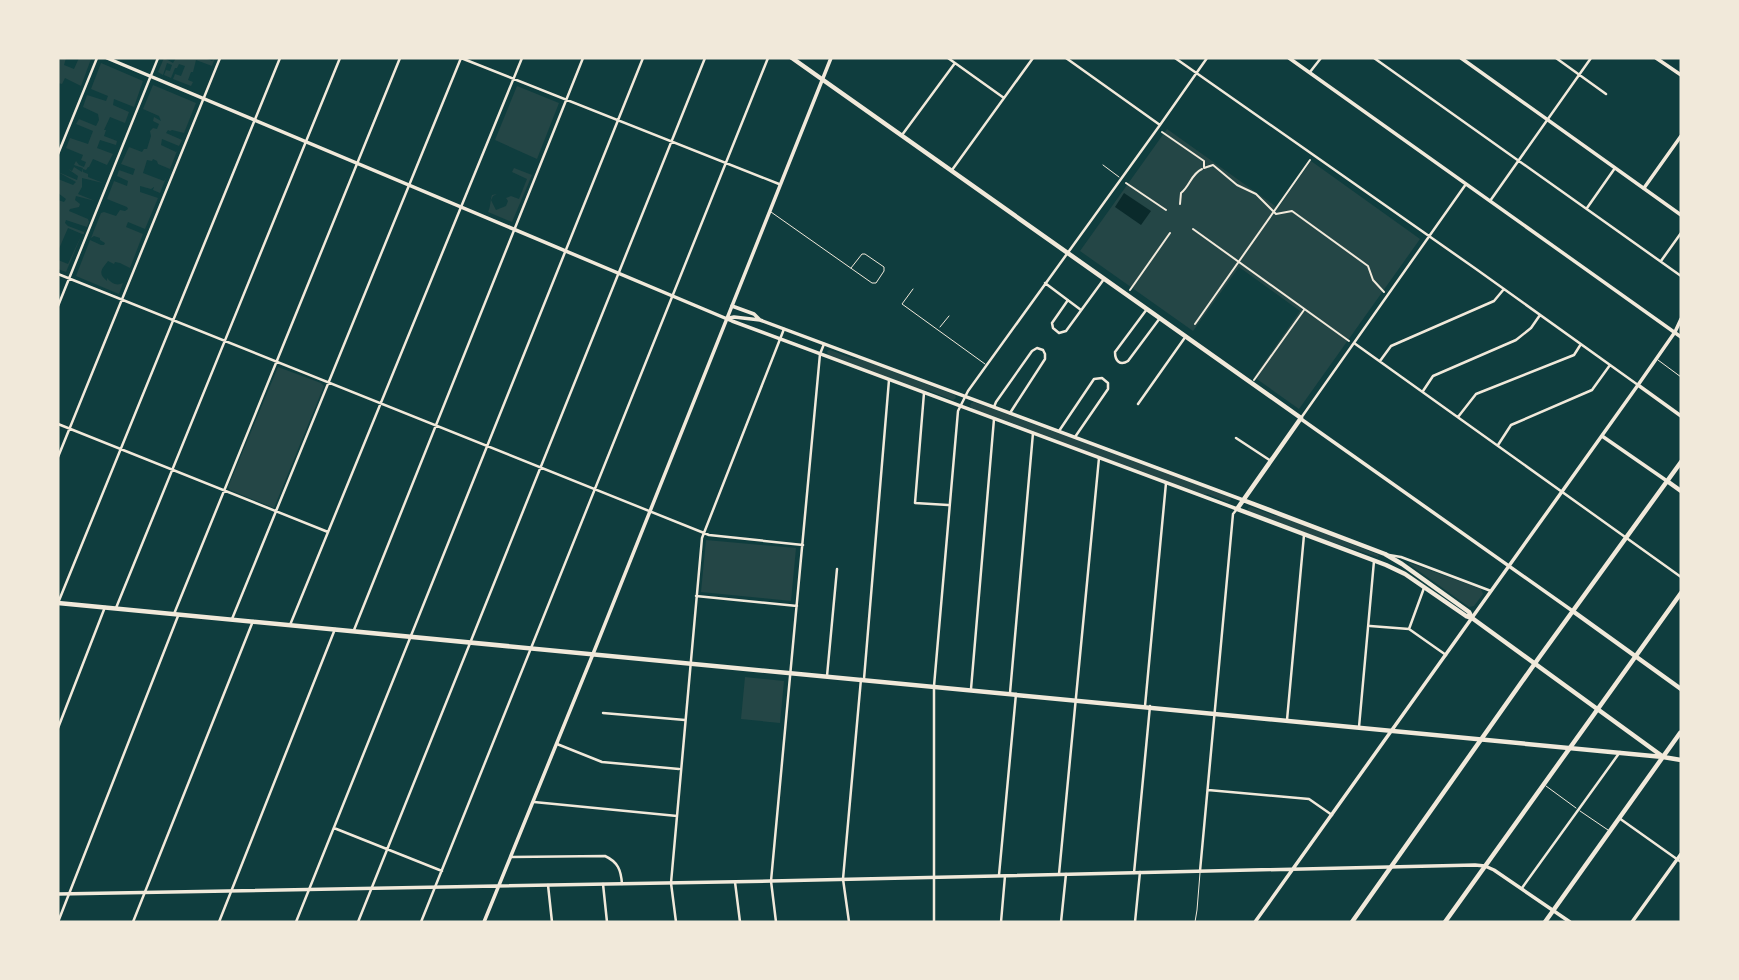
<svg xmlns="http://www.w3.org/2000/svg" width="1739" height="980" font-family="Jost,sans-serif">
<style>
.green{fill:#244646}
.water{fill:#0a2a2b}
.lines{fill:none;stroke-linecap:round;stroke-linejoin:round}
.service{stroke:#f1e9da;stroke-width:1}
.pedestrian{stroke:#f1e9da;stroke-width:2}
.minor{stroke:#f1e9da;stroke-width:2.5}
.tertiary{stroke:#f1e9da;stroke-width:3.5}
.secondary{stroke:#f1e9da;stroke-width:3.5}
.primary{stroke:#f1e9da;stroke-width:4.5}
.trunk{stroke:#f1e9da;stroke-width:4.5}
</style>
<rect width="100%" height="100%" fill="#0f3d3e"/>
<!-- green -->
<path class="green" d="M58,58h8l-2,7 10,4 5,-11 12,1 -10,27 -16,-8 -3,6 -4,-1z
M164,58l9,5 3,-5h29l7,3 3,-3 -3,8 -16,-6 -3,12h-2l-3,8 5,2 -2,4 -18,-7 2,-5 6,2 4,-10 -6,-2 -2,4h-2l-4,10 -7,-3 2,-5 4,1 2,-6 -5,-2 -4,12 -5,-3z
M101,63l42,18 -9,26 -20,-8 -1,6 16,7 -4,11 -15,-6 -6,13h2l-2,6 13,5 -1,4 -16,-5 -3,8 16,6 -6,11 -14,-6 -4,8h-1l-2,3 -3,-1v3l5,2v3l15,6 -21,-5v9l-4,7 17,7 -19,-5 -1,4 5,4 -1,3 -9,2 -1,2 19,8 1,3 -2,5 -21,-7 -1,3 3,3 16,6v2h-2l-16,38 -8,-3v-9l10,4 14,-30 -14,-6 -10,23v-51l6,2 2,-3 -8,-6v-14l15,6 3,-3 -18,-10 19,8 1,-4 -10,-7 4,2 2,-4 8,5 1,-4 -9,-3 2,-4 3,4 5,2 2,-5 -5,-2 2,-5 -17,-7 4,-10 18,6 5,-13 -17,-7 3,-5 17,7 3,-6 -1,-6 -15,-7 4,-12 19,6 2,-5 -17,-7z
M153,85l43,18 -12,30 -12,-3 -2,1 -2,-1 -2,3 16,7 -3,6 -17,-7 -1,6 15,7 1,-1 -7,18 -12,-5 -1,-3 -4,-2 -1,2 -5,-1 -4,13 21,8 2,-3 -6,15 -7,-3 1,-3 -3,2 -11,-3v6l18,6 -13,31 -17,-7 -2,5 17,7 -13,34 -10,-5 -5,-1 -1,2 -6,-3c-6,8 -11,12 -1,20v-3c5,6 10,8 16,5l-4,11 -43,-18 14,-36 11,5h3l1,-2 -5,-3v-2l-6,-2 -3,2 10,-25 3,-1 12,4 4,-6 5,1 3,-2 -1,-2 -20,-8 7,-18 13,5 1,-5 -11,-5 2,-6 14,5 2,-6 -14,-5 8,-17 13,5 2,-3h3l4,-13 -1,-5 3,-3 4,1 2,-5 -6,-3 1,-4 7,4 -2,-5 -16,-7z
M517,86l42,17 -22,56 -42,-19z
M1167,129l111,79 33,-47 109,78 -121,170 -45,-32 46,-66 -61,-44 -46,64 -113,-80z
M514,168l18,7 -20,47 -24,-10c3,-6 2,-12 4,-17l5,-1 -4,2 -2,4 5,10 10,-4 2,-5 -2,-3 5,-2 8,3 8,-20 -15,-7z
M830,350l24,9h6l95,36 1,3 -3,2 -26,-10h-6l-93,-35 -1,-4z
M278,367l43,16 3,3 -50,122 -44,-18 -2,-3z
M974,402l256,95 1,3 -3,2 -20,-8 -6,1 -230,-86 -2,-3 1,-3z
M1251,507l24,9h6l98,39 -1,2 -56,-18 -74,-28v-3z
M706,540l90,8 -5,53 -90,-9z
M1410,563l71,26 2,5 -9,12 -5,1 -60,-43z
M745,677l39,4 -4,42 -39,-4z"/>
<!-- water -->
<path class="water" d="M1124,193l27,18 -10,14 -26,-18z"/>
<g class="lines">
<!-- service -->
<path class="service" d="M1103,165l16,12
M771,212l101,71h4l8,-12v-4l-19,-13h-3l-11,14
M913,289l-11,15 83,60
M940,327l9,-11
M1658,360l23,17
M1546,786l30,22
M1580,811l28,19
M1195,922l2,-12 3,-37"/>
<!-- pedestrian -->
<path class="pedestrian" d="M1162,132l42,29v7l9,-3 24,20 19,9 20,20 16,-3 76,55 5,14 11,12
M1126,183l40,27
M1180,204l1,-11c9,-7 10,-19 21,-24
M1193,229l156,112
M1130,290l40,-57
M1195,324l115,-164
M1254,380l50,-70"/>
<!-- minor -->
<path class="minor" d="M948,58l56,40
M1066,58l94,67
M1175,58l301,211 162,116
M1374,58l307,218
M1556,58l50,36
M1310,72l11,-14
M902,135l53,-72
M58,154l39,-96
M952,170l81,-112
M1490,201l101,-143
M1587,208l28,-40
M1661,261l20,-28
M58,274l651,261 94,10
M1045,283l36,27
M1068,300l-16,23 1,5 6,5 7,-2 38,-52
M58,306l100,-248
M1147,309l-32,43c0,9 5,14 13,9l32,-43
M1354,343l327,234
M1380,361l11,-15 103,-45 10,-12
M1423,391l10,-15 83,-36 15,-12 9,-13
M924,393l-9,110 33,2
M1138,404l48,-68
M994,407l2,-5 36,-51 5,-3 6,2 2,4v5l-35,54
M1458,417l18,-23 98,-39 7,-11
M1301,418l165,-234
M58,424l270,108
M1059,431l35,-52 8,-1 6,5v6l-33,48
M1236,438l35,23
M1498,445l13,-20 81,-35 18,-25
M58,457l162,-399
M1389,555l12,2 90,34
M696,596l101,10
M58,603l222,-545
M116,608l224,-550
M174,614l226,-556
M232,619l229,-561 318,126
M290,625l232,-567
M1370,626l39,3 37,26
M1409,629l15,-41
M354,630l229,-572
M827,676l10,-107
M864,679l25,-299
M971,689l23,-270
M1010,693l23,-260
M1145,706l21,-223
M603,713l82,7
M1287,720l17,-185
M1359,727l15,-166
M58,728l47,-121
M557,744l45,18 77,7
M1208,790l101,9 23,16
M534,802l143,14
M1619,818l62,44
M334,828l108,43
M511,857l94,-1c13,6 16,14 17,28
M1200,871l33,-357 4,-5
M1134,873l16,-167
M1059,874l40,-416
M999,875l17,-181
M735,882l5,40
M603,884l4,38
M548,885l4,37
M1522,888l98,-136
M58,922l120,-306
M133,922l120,-301
M219,922l116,-293
M296,922l347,-864
M358,922l347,-864
M421,922l347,-864
M676,922l-5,-39 31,-345 82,-209
M776,922l-5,-41 49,-527 4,-10
M849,922l-6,-43 18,-200
M934,922v-236l24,-275 10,-20 192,-266 47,-67
M1001,922l4,-46
M1061,922l5,-48
M1135,922l5,-50"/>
<!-- tertiary -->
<path class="tertiary" d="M1656,58l25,17
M1644,188l37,-52
M1638,385l43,31
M1602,436l65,45
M58,894l713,-13 704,-16 10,1 9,4 76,52
M484,922l109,-268 238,-596
M1255,922l383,-537 37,-53 6,-13
M1632,922l49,-68"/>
<!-- secondary -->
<path class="secondary" d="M107,58l625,263 505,188
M1289,58l392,279
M1461,58l220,157
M732,306l22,8 6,6
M729,318l5,-1 26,3 483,180
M1301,419l273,193"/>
<!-- primary -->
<path class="primary" d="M792,58l509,360 -64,91 149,56 19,9 61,42 6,2 190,138
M1243,500l142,54 17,10 67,48 3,6
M58,603l1605,154 18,3
M1574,612l107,77
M1545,922l135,-189"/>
<!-- trunk -->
<path class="trunk" d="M1667,481l14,10
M1352,922l186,-263 143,-197
M1445,922l236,-329"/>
</g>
<!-- border -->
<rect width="1739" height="980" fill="none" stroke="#f1e9da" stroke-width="119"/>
</svg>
